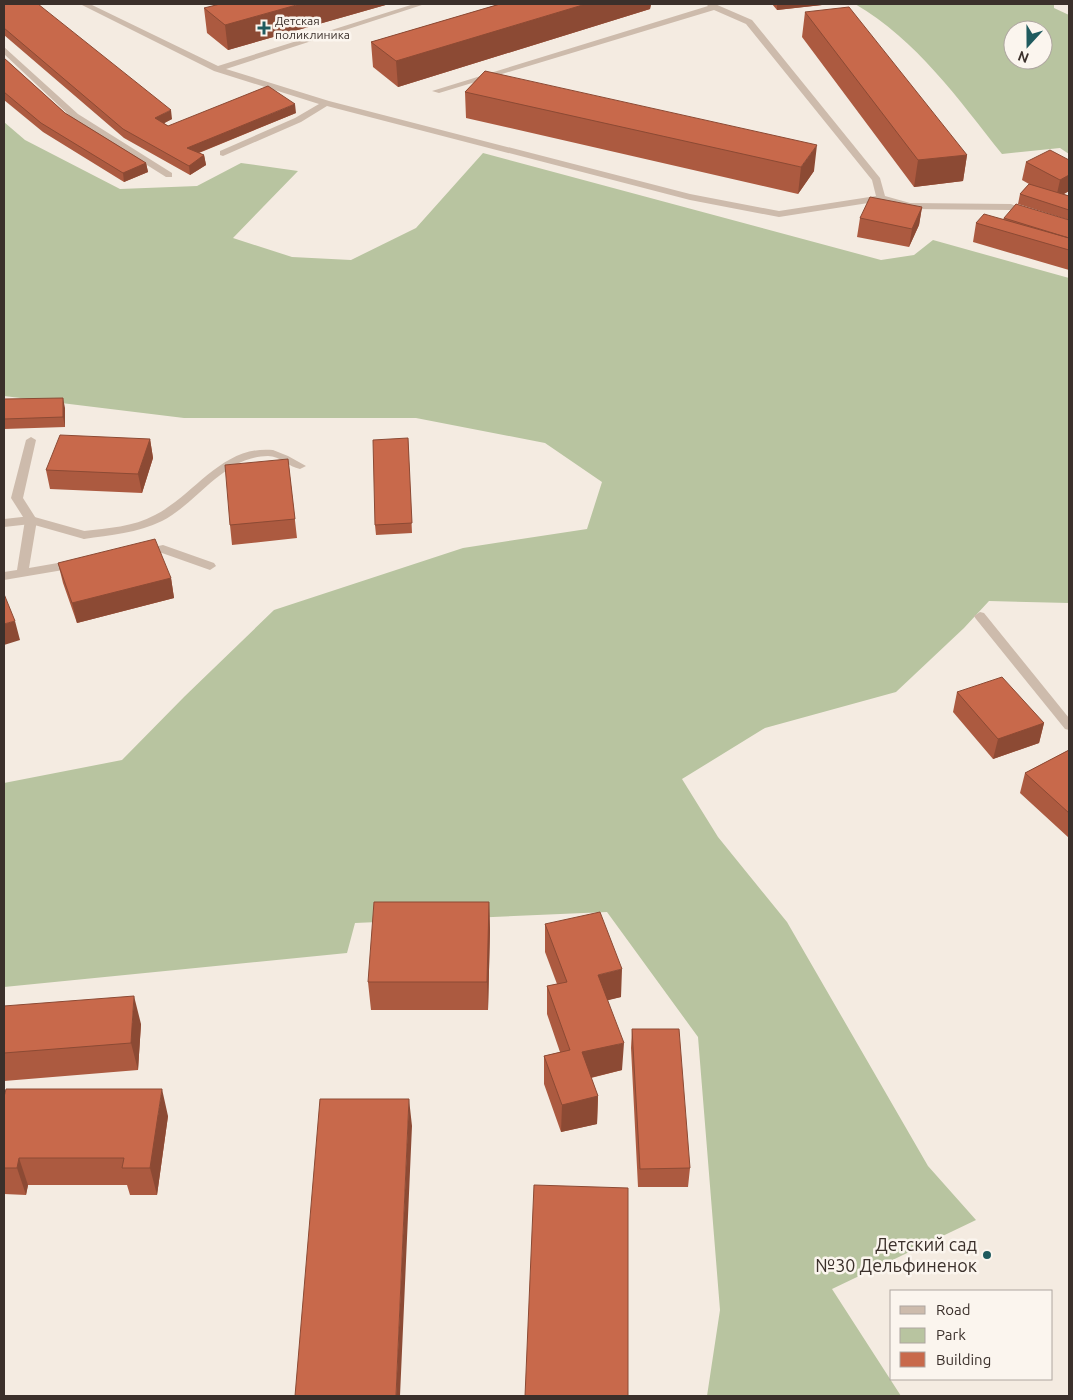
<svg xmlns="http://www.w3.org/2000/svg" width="1073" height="1400" font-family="Ubuntu,sans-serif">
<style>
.green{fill:#b8c4a0;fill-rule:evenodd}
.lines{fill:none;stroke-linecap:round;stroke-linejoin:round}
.lane{fill:#cdbbac;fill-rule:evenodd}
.street{fill:#cdbbac;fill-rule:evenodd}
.wall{fill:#ac5a40}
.shaded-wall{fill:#8c4a34}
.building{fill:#c8694b;stroke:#8c4a34}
.poi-dot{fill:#1f5a5e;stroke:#fbf5ee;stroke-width:2}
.labels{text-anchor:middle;stroke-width:5;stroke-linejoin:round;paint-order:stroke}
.far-poi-label{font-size:12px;fill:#3b302b;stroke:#fbf5ee;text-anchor:start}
.near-poi-label{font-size:18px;fill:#3b302b;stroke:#fbf5ee;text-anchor:end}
</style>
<rect width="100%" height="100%" fill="#f4ebe1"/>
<!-- green -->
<path class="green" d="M855,4h199v4l15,7v139l-9,-6 -58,6c-44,-55 -85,-114 -147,-150zM1013,30h30v30h-30z
M4,122l21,18 95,49 77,-3 44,-23 57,8 -65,67 59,19 59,3 65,-32 67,-75 398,107 33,-5 19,-15 136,38v325l-80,-2 -25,27 -68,64 -131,36 -83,51 36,58 69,85 141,244 48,54 -144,69 69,107h-194l13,-86 -22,-273 -91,-125 -252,11 -8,30 -343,34v-204l118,-23 63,-64 89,-86 189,-62 124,-19 15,-47 -57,-39 -129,-25h-232l-180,-22z"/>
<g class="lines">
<!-- lane -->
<path class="lane" d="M80,4h10l128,62 196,-62h11l-199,65 103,32 361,93 89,17 97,-15 -4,-16 -126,-156 -32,-14 -275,83 -7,-2 276,-85 -2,-2h9l37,16 128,158 5,18 25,7 101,1 23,9 -5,3 -19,-6 -100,-1 -29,-8 -102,16 -89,-17 -363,-94 -26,16 -78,34 -3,-1v-4l75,-33 24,-14 -105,-33z
M4,47l74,67 94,59v4h-6l-94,-59 -68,-64z
M31,437l5,3 -13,58 14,22 -8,48 46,-8 6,4 -6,4 -71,12v-8l13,-2 8,-50 -14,-22 15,-58z
M273,450l15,6 18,10 -6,3c-11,-2 -20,-13 -32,-13 -45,1 -69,46 -106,65 -24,12 -52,14 -78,18l-6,-4 6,-4c24,-3 49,-4 71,-16 40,-20 67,-70 118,-65z
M163,545l51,18 2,3 -6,4 -48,-17 -18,4 -6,-4 2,-3z"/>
<!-- street -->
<path class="street" d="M31,516l57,16 2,3 -6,4 -53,-15 -27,3v-8z
M980,612l4,1 85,105v12l-4,-1 -89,-110 -2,-3z"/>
</g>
<!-- wall -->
<path class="wall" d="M4,4l168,115 -8,4 4,3 128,-13 -97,40 5,2 2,10 -16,10 -66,-37 -120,-103z
M389,4l-161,46 -21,-17 -3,-25z
M500,4h151l-1,5 -252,78 -25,-20 -2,-25z
M772,4h50v1l-45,5z
M805,12l162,143 -4,26 -49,6 -112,-150z
M4,58l61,55 81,50 2,9 -24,10 -81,-50 -39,-32z
M485,71l329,100 -16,23 -332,-76 -1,-26z
M1069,160v31l-5,3 5,2v24l-51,-16 2,-10 9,-10 -7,-4 4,-18z
M922,207l-3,18 -10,22 -52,-10 3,-19z
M1004,218l65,2v50l-96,-28 3,-19 27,-4z
M4,399l61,9v19l-61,2z
M408,438l4,95 -36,2 -1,-10z
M150,439l3,19 -11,35 -92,-4 -4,-19z
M288,459l9,79 -65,7 -2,-20z
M58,563l113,15 3,20 -97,25 -14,-40z
M957,692l87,31 -5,20 -46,16 -40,-47z
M1069,750v88l-49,-45 5,-20z
M489,902l1,28 -2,80h-117l-3,-28z
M545,924l76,73 -14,3 15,70 -31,8 7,18 -1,28 -36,8 -17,-48v-28l16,-4 -13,-38v-28l10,-2 -12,-32z
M4,1006l137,18 -3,46 -134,11z
M632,1029l58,139 -2,19h-50l-7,-139z
M4,1097l164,19 -11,79h-27l-3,-10h-99l-2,10 -22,-1z"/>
<!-- shaded-wall -->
<path class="shaded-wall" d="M300,4h89l-161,46 -3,-25z
M586,4h65l-1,5 -252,78 -2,-26z
M777,4h45v1l-45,5z
M295,104l1,9 -108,44 -1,-9z
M171,110l1,9 -15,8 -2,-9z
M817,145l-3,26 -16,23 3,-27z
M204,155l2,10 -16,10 -1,-9z
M967,155l-4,26 -49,6 4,-27z
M146,163l2,9 -24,10 -1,-9z
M1069,175v16l-13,7 4,-18z
M922,207l-3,18 -10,22 3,-18z
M63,398l2,10v19l-2,-10z
M150,439l3,19 -11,35 -4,-19z
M171,578l3,20 -97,25 -5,-20z
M15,621l5,19 -16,5v-21z
M1044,723l-5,20 -46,16 5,-20z
M489,902l1,28 -2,80 -1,-28z
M622,969l-1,28 -24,6 1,-28z
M134,996l7,28 -3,46 -7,-27z
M624,1043l-2,27 -41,10 1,-28z
M162,1089l6,27 -11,79 -7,-27z
M598,1096l-1,28 -36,8 1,-27z
M409,1099l3,27 -12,270h-4z
M19,1158l9,27 -2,10 -9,-27z"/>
<!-- building -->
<path class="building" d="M4,4h34l133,106 -16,8 13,8 100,-40 27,18 -108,44 17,7 -15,11 -66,-37 -119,-101z
M220,4h80l-75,21 -21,-17z
M500,4h86l-190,57 -25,-19z
M849,7l118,148 -49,5 -113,-148z
M4,58l61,55 81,50 -23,10 -82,-50 -37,-31z
M485,71l332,74 -16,22 -336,-75z
M1050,150l19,10v15l-9,5 -34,-18z
M1029,184l40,12v14l-49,-16z
M870,197l52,10 -10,22 -52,-11z
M1016,204l53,16v18l-65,-20z
M984,214l85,24v12l-93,-27z
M63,398v19l-59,2v-20z
M60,435l90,4 -12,35 -92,-4z
M408,438l4,85 -37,2 -2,-85z
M288,459l7,60 -65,6 -5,-60z
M155,539l16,39 -99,25 -14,-40z
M4,594l11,27 -11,3z
M1002,677l42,46 -46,16 -41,-47z
M1069,750v63l-44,-40z
M374,902h115l-2,80h-119z
M600,912l22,57 -24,6 26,68 -42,9 16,44 -36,9 -18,-49 26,-6 -23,-64 20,-4 -22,-58z
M134,996l-3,47 -127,10v-47z
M632,1029h47l11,139 -50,1z
M6,1089h156l-12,79h-28l2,-10h-105l-2,10h-13v-71z
M320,1099h89l-13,297h-101z
M534,1185l94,3v208h-103z"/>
<!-- markers -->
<g class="poi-dot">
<path d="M261.5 20.5h5v5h5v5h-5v5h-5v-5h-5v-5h5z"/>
<circle cx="987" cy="1255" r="5"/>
</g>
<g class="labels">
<!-- far-poi labels -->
<g class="far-poi-label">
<text x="275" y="25">Детская<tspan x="275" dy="14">поликлиника</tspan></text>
</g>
<!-- near-poi labels -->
<g class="near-poi-label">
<text x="977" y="1251">Детский сад<tspan x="977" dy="21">№30 Дельфиненок</tspan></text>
</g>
</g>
<!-- border -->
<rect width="1073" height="1400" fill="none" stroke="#3b302b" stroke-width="10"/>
<!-- legend -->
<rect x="890" y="1290" width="162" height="90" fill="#fbf5ee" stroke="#aea6a0"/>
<rect x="900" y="1306" width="25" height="8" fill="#cdbbac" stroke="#aea6a0"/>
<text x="936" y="1315" font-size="15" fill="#3b302b">Road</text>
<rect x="900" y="1328" width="25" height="15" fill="#b8c4a0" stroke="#aea6a0"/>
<text x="936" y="1340" font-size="15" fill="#3b302b">Park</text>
<rect x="900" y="1352" width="25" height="15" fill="#c8694b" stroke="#aea6a0"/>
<text x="936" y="1365" font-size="15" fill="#3b302b">Building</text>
<!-- north arrow -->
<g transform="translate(1028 45) rotate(201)"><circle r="24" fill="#fbf5ee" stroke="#aea6a0"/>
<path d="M0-4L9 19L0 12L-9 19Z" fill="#1f5a5e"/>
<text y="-8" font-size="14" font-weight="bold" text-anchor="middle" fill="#3b302b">N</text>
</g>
</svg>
